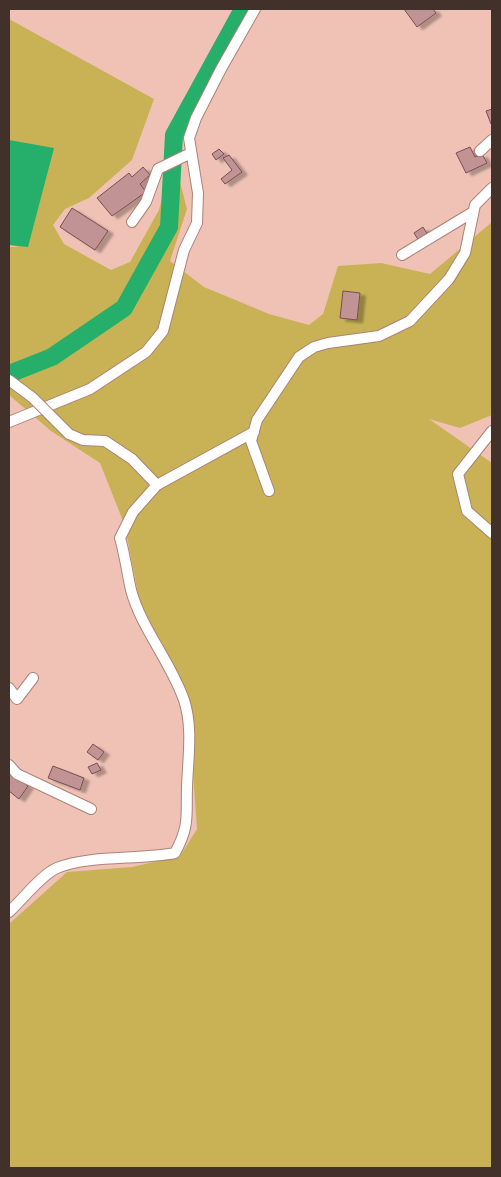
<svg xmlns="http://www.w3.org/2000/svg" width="501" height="1177" font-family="'IBM Plex Sans',sans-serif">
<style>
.green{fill:#c9b255}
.water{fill:#25af6a}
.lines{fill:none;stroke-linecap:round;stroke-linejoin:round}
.river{stroke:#25af6a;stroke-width:18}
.building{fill:#c19395;stroke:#784f51;filter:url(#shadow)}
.minor-casing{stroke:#ac8276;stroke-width:12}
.minor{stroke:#fff;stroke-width:10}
.minor-bridge-casing{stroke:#ac8276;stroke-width:12;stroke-linecap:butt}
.minor-bridge{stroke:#fff;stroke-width:10}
</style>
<defs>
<filter id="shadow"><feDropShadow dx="5.5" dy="3" stdDeviation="1" flood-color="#0004"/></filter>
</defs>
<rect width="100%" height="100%" fill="#f0c2b6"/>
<!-- green -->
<path class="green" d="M9,19l145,80 -22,61 -43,38 -24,11 -12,16 11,19 47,26 19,-8 29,-52 7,-26 14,-2 7,27 -17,52 34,26 65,27 40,11 14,-11 15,-48 43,-3 49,11 62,-52v193l-32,13 -31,-9 63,44v705h-483v-244l58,-52 65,-5 48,-11 17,-27 -9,-130 -49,-100 -14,-73 -25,-63 -49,-32 -42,-36v-148h10l-10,-2z"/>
<!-- water -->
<path class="water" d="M9,140l45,8 -26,99 -19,-2z"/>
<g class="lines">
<!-- river -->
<path class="river" d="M9,374l43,-17 72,-49 45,-81 5,-92 69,-126"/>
</g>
<!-- building -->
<path class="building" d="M404,9h29l3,4 -19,14z
M492,109v15h-1l-5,-13z
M470,147l5,10 7,-3 5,9 -21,10 -10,-20z
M219,149l5,5 -8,6 -4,-6z
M229,155l13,17 -17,12 -4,-5 11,-9 -9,-12z
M143,167l7,8 -10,9 6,8 -34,24 -15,-18 32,-25 3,4z
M72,208l36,23 -13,19 -35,-23z
M423,227l5,8 -9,6 -5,-8z
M343,291l17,2 -3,27 -17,-2z
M93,744l11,8 -6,8 -11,-8z
M97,763l4,7 -9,4 -4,-7z
M53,766l31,12 -4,12 -32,-12z
M9,772l19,14 -9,13 -10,-8z"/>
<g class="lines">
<!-- minor casing -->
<g class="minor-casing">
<path id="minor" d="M480,151l12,-11
M132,222l14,-20 12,-33 33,-16
M402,255l71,-43
M9,422l81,-33 56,-37 17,-21 21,-81 13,-27 1,-30 -9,-55 7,-20 25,-49 34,-60
M492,431l-34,43 9,37 25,22
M69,434l14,6 22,1 27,18 25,26 97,-53
M269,491l-18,-50 6,-21 42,-63 15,-10 14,-4 51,-7 31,-15 39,-42 16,-26 10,-48 17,-17
M9,688l8,11 16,-21
M9,765l8,9 74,35
M9,912c13,-12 33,-38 48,-44 31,-13 82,-8 118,-15 15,-28 11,-37 12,-66 1,-29 6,-60 -3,-87 -13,-38 -43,-72 -53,-110 -4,-18 -6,-35 -11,-52l13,-26 24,-27"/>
</g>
<!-- minor -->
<use href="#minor" class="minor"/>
<!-- minor-bridge casing -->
<g class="minor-bridge-casing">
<path id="minor-bridge" d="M9,380l24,18 36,36"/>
</g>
<!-- minor-bridge -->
<use href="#minor-bridge" class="minor-bridge"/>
</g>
<!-- border -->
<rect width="501" height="1177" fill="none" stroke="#42302b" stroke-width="20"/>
</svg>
